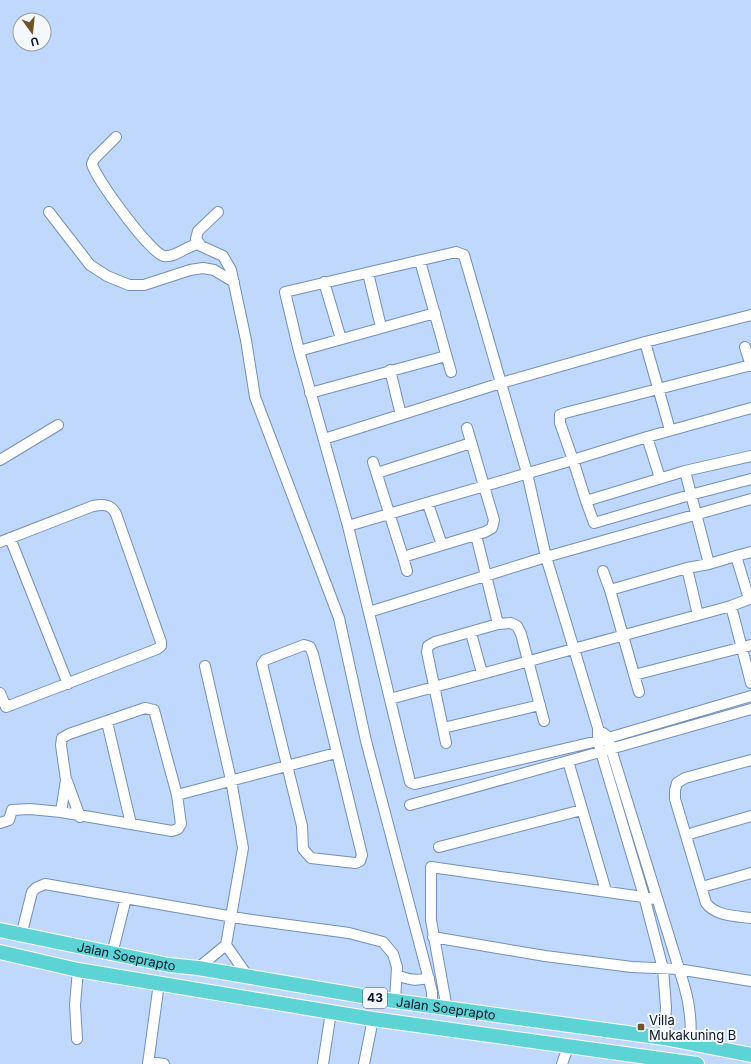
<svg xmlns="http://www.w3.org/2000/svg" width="751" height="1064" font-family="Inter,sans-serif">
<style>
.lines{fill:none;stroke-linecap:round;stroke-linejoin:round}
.minor-casing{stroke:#7390ba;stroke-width:12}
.highway-casing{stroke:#fff;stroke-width:16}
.minor{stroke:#fff;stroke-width:10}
.highway{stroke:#5ed3d6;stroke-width:14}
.poi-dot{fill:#705427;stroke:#f4f7fc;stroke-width:1.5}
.labels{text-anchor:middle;stroke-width:4;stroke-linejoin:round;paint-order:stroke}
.shield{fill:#f4f7fc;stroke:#515a66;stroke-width:1}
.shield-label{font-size:12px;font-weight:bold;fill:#0b1626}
.street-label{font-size:13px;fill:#0b1626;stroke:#f4f7fc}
.poi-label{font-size:13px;fill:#0b1626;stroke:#f4f7fc;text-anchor:start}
</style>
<rect width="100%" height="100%" fill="#bfd8fc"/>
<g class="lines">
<!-- minor casing -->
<g class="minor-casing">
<path id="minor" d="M116,137l-22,22 -2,5c4,15 59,90 72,92 12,2 23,-11 35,-12
M49,212l41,53 17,11 22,9h15l46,-15 13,-2 11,2 20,12
M218,212l-20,19 -2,8 5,7 22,10 8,14 15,70 9,57 84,221 27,123 61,231 5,20v14
M420,261l31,111
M368,273l13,54
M324,282l17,57
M645,342l25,88
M745,347l6,19
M299,351l136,-38
M390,370l11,45
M310,393l136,-37
M647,437l13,41
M324,439l177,-56 144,-41 106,-27
M751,456l-66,15 24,93 27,-8 13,43 -18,7 20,77
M0,460l58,-35
M373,462l30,95 82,-25 7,-4 2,-8 -27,-92
M685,471l-99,30 -13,-41 74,-23 104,-29
M377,473l94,-30
M586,501l8,22 96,-28 61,-16
M428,504l14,41
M348,526l225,-66 -13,-37v-8l5,-2 186,-48
M476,535l22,89 13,-1 6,3 4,8 23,87
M10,538l58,146
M0,542l93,-36c10,-2 18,-2 23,8l45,128v4l-4,3 -151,58 -6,-14
M736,556l15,-4
M403,557l4,14
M709,564l-22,4 11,47 33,-9
M603,571l7,19
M369,612l177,-55 205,-58
M471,633l11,40
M304,645l6,2 3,7 49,201 -2,6 -5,2 -44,-5 -8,-9 -1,-23 -40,-162 3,-4z
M634,675l117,-30
M639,692l-29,-102 77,-22
M390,699l308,-84
M107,722l24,102
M443,728l97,-23
M603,733l5,4 3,12 73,236c6,20 8,37 6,58
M446,743l-19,-91 1,-6 7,-4 63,-18
M751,760l-66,18 -8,5 -2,7v9l31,104c9,13 30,13 45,15
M568,761l183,-52
M67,781l13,36
M177,795l159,-42
M410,805l158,-44 38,130
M0,823l9,-3 3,-10 18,-1 31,3 111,19 6,-2 3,-5 -4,-29 -23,-85 -9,-2 -76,26 -7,4 -1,7 5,35 -5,32
M686,835l65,-19
M439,847l143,-37
M702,887l49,-14
M21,936l11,-44 4,-4 9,-4 200,35 104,14 34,9 10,12 4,13 -2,34
M433,937l112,19 87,11 46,2 73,12
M226,945l23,33
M112,954l14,-56
M198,968l28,-23 17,-97 -12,-68 -26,-114
M397,975c12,5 19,6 32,3
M447,1009l-16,-89v-53l226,32
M664,1038l2,-31 -3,-38 -19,-73 -43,-144 -3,-11v-13l-52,-171 -19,-84 -63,-218 -8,-3 -171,40 14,59 49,175 62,256 5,2 183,-43 153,-45
M77,1039l-2,-34 3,-35
M149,1062l15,2
M148,1064l11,-81
M323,1064l8,-52
M364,1064l9,-45
M562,1064l6,-17"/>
</g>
<!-- highway casing -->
<g class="highway-casing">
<g id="highway">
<path id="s1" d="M0,930l169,35 29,3 182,31 284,39 87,17"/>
<path d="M0,952l78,18 295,49 324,45"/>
</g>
</g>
<!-- minor -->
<use href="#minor" class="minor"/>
<!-- highway -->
<use href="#highway" class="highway"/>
</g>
<!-- markers -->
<rect class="poi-dot" x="637" y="1023" width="8" height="8" rx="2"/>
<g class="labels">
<!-- shield labels -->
<rect class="shield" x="363" y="988" width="24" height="20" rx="3"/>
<g class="shield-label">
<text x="375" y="1002">43</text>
</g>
<!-- street labels -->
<g class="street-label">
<text dy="5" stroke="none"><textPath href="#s1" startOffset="129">Jalan Soeprapto</textPath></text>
<text dy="5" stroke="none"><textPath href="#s1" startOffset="453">Jalan Soeprapto</textPath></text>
</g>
<!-- poi labels -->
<g class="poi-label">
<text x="649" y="1025">Villa<tspan x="649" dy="15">Mukakuning B</tspan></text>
</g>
</g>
<!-- north arrow -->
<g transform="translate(32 32) rotate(165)"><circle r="19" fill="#f4f7fc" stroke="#979da6"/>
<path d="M0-3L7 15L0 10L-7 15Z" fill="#705427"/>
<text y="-6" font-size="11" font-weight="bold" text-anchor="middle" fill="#0b1626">U</text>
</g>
</svg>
